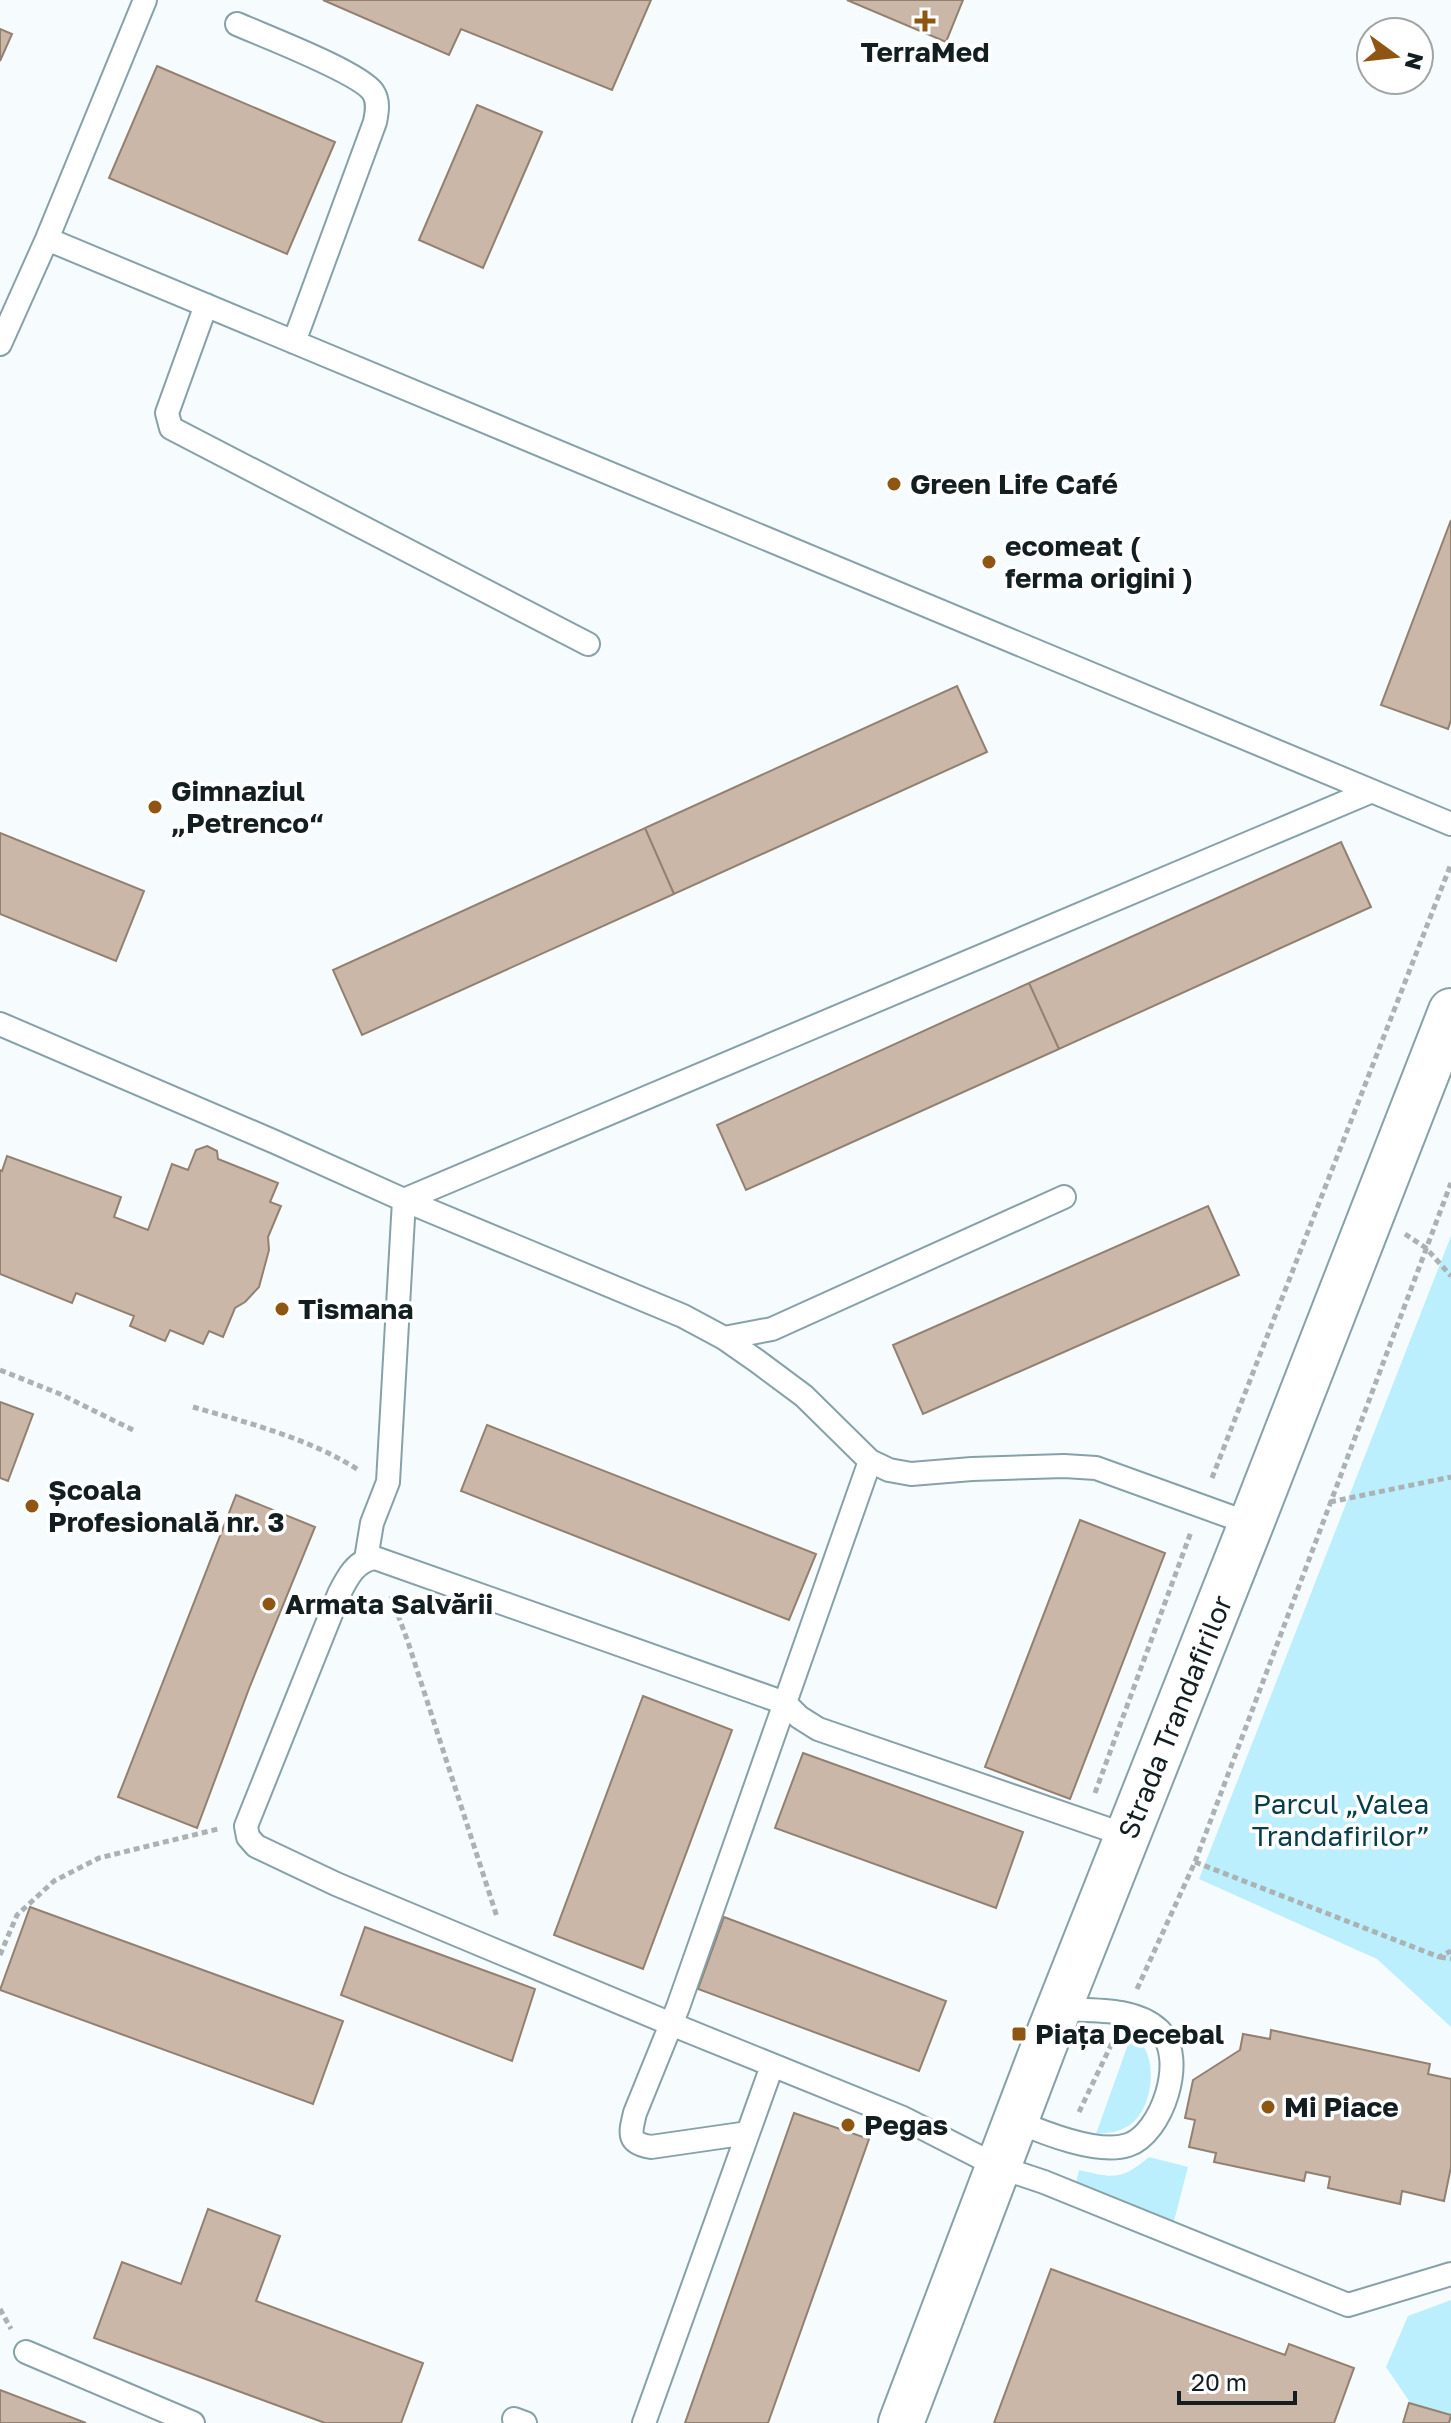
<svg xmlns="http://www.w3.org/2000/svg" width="1451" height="2423" font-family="'Golos Text',sans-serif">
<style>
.green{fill:#bbeffd}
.building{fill:#cbb7a7;stroke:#928070;stroke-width:2}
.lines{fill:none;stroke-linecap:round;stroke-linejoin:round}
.service-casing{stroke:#87a1a8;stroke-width:26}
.secondary-casing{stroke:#87a1a8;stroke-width:48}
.path{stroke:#abb2b4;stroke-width:5;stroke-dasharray:6 4;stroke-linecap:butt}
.service{stroke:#fff;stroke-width:22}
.secondary{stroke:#fff;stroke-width:44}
.poi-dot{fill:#8f5512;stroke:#fff;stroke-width:3}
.labels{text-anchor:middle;stroke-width:7;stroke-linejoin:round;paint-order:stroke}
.poi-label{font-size:28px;font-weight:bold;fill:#131e20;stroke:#fff;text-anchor:start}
.street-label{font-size:28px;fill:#131e20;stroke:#fff}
.park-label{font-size:28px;fill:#073e49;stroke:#fff}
</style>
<rect width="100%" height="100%" fill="#f6fbfd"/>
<!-- green -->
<path class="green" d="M1451,1236v791l-74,-68 -178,-80z
M1131,2036c6,4 11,8 14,13 12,22 5,64 -17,77 -9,6 -21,7 -32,8z
M1149,2157l39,10 -14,54 -98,-37 3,-14c34,8 42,11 70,-13z
M1451,2300v123h-27l-38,-56 22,-51z"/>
<!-- building -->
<path class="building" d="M323,0h328l-39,90 -151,-61 -12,26z
M847,0h116l-17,42z
M0,29l12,5 -12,27z
M157,66l178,76 -48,112 -178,-76z
M477,105l65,27 -59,136 -64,-28z
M1451,520v200l-3,9 -67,-24z
M957,686l30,66 -313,142 -29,-66z
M645,828l29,66 -312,141 -29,-65z
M0,833l144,58 -28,70 -116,-47z
M1341,842l30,65 -312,142 -30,-66z
M1029,983l30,66 -313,141 -29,-65z
M207,1146l10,5 1,8 60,24 -8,19 11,4 -13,31 1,13 -10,37 -14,15 -10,6 -12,29 -14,-6 -6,13 -33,-14 -5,11 -35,-15 4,-10 -58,-23 -4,10 -72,-29v-104l2,1 5,-15 114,41 -7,20 34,13 24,-66 16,6 8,-20z
M1208,1206l31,69 -316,139 -30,-69z
M0,1402l33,12 -25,67 -8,-3z
M487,1425l329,129 -27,66 -328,-129z
M236,1495l79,32 -65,159 -53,142 -79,-31z
M1080,1520l85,33 -95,246 -85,-32z
M643,1696l89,34 -89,239 -89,-34z
M803,1753l220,79 -27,76 -221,-80z
M30,1907l313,114 -30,83 -313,-114z
M724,1917l222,84 -27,70 -221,-82z
M365,1927l170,62 -23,72 -171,-66z
M1271,2030l159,34 -2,10 23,5v88l-7,34 -42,-10 -2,13 -72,-16 2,-11 -24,-5 -2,9 -90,-19 2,-9 -27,-6 6,-27 -10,-2 8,-38 47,-30 3,-16 27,5z
M794,2113l75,26 -101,284h-83z
M208,2209l72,27 -24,65 167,62 -22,60h-76l-231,-85 28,-76 59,22z
M1051,2269l234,86 4,-11 65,24 -20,55h-340z
M0,2390l86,33h-86z
M1409,2403l42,12 -2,8h-46z"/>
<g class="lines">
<!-- service casing -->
<g class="service-casing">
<path id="service" d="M237,24c27,12 122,48 136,68 6,9 4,20 2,30l-81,220
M47,239l1404,585
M206,305l-39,108 4,15 417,216
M0,344l47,-105 98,-239
M0,1024l275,118 129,58 279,116 41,22 33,23 47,35 66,65 19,9 22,4 61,-5 92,-3 32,2 155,56
M724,1338l48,-9 292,-132
M366,1559l6,-36 16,-41 16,-282 968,-409
M1128,1836l-310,-107 -19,-12 -14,-14 -410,-145c-19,2 -28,20 -36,36l-93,232 2,11 8,9 80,38 335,140 232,94 96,49 45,15 304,123 103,-31
M1016,2121c28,12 82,34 112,24 34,-11 60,-88 31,-115 -25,-23 -67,-19 -99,-21
M748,2133l-97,14c-24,-4 -21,-13 -16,-34l43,-106 192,-546
M26,2352l167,71
M514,2419l11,4
M644,2423l128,-357"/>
</g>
<!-- secondary casing -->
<g class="secondary-casing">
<path id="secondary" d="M901,2423l143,-377 207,-522 200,-513"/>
</g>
<!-- path -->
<path class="path" d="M1405,1234l21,14 25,28
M0,1370l60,24 75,37
M193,1407c56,16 118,32 167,64
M1212,1478l239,-614
M1330,1502l121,-25
M391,1596l17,46 89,275
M1095,1793l96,-261
M1195,1862l244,95 12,-6
M0,1955l17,-40 37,-34 45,-23 119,-29
M1440,1957l11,2
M1137,1989l58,-127 256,-679
M1079,2112l34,-71
M0,2309l11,20"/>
<!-- service -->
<use href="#service" class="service"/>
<!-- secondary -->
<use href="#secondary" class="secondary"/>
</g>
<!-- markers -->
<g class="poi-dot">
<path d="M921 9h8v8h8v8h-8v8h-8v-8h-8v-8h8z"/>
<circle cx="894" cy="484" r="8"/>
<circle cx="989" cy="562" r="8"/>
<circle cx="155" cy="807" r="8"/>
<circle cx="282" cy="1309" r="8"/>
<circle cx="32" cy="1506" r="8"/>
<circle cx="269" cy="1604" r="8"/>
<rect x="1011" y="2026" width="16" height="16" rx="4"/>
<circle cx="1268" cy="2107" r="8"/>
<circle cx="848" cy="2125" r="8"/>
</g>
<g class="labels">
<!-- poi labels -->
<g class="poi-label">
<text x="925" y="62" text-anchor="middle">TerraMed</text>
<text x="910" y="494">Green Life Café</text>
<text x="1005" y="556">ecomeat (<tspan x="1005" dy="32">ferma origini )</tspan></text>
<text x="171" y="801">Gimnaziul<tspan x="171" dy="32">„Petrenco“</tspan></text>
<text x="298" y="1319">Tismana</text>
<text x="48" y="1500">Școala<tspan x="48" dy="32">Profesională nr. 3</tspan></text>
<text x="285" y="1614">Armata Salvării</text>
<text x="1035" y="2044">Piața Decebal</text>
<text x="1284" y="2117">Mi Piace</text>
<text x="864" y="2135">Pegas</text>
</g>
<!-- street labels -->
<g class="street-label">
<text transform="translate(1175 1717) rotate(-68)" y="10">Strada Trandafirilor</text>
</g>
<!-- park labels -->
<g class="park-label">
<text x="1341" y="1814">Parcul „Valea<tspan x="1341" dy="32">Trandafirilor”</tspan></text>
</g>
</g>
<!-- north arrow -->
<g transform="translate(1395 56) rotate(105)"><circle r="38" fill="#ffffff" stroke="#a1a5a6" stroke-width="2"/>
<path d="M0-6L14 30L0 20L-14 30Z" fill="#8f5512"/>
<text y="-12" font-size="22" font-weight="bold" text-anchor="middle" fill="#131e20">N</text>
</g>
<!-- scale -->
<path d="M1179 2391v12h116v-12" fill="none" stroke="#131e20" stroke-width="4"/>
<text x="1191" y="2391" font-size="24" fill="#131e20" stroke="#ffffff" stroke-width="6" paint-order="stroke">20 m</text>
</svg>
